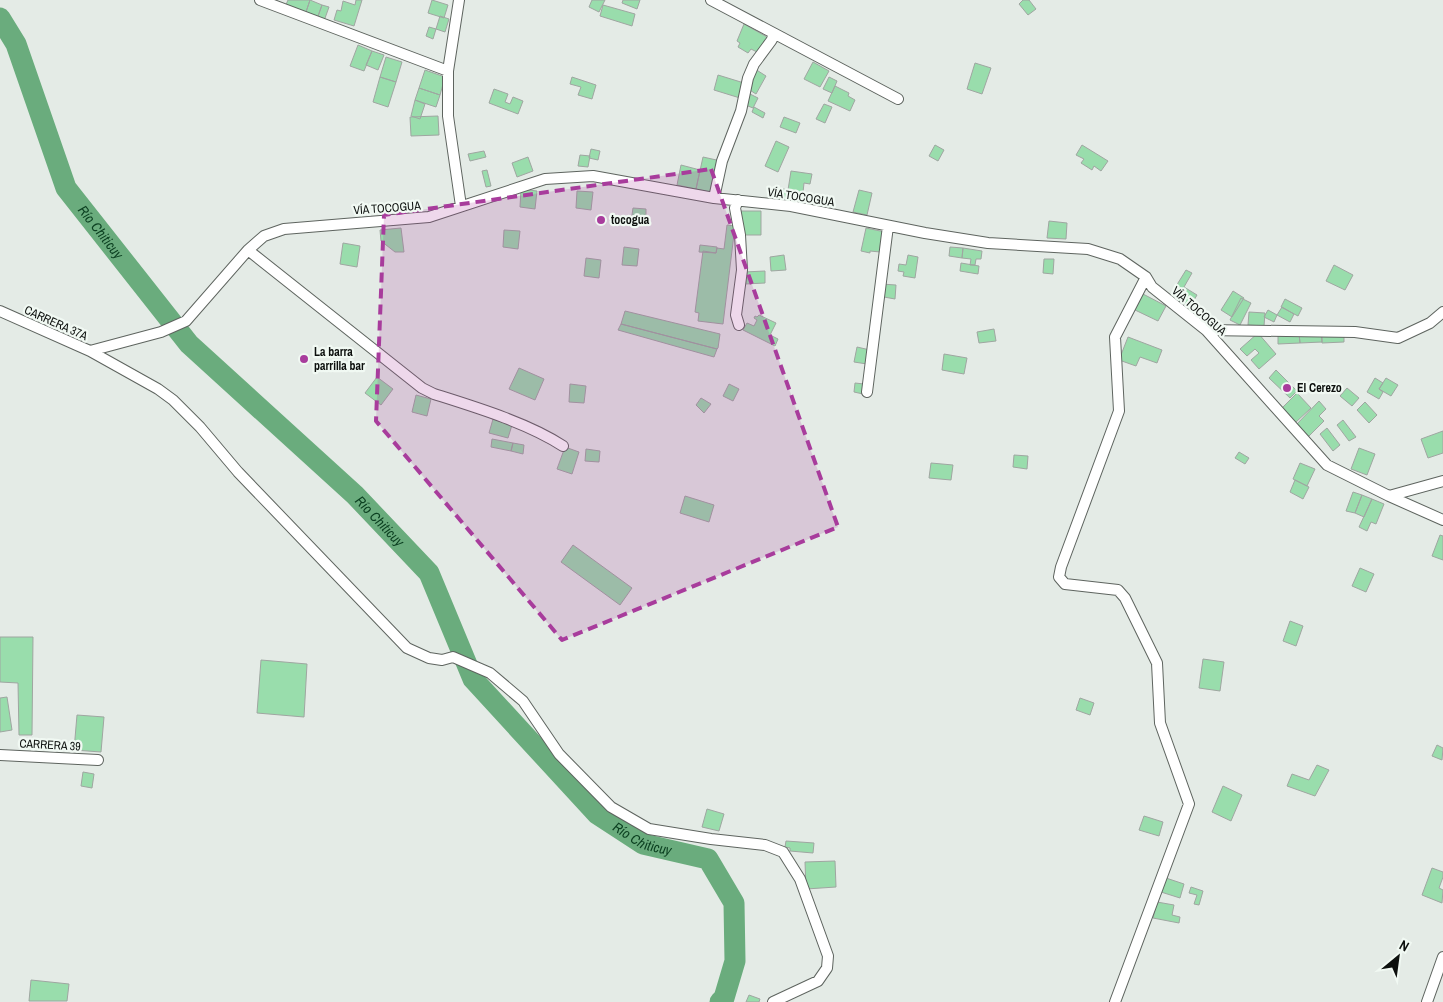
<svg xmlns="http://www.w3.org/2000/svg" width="1443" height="1002" font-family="'Archivo Narrow',sans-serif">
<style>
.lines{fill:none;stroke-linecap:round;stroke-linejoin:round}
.river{stroke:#6aac7d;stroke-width:21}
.building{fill:#99ddac;stroke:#9fa6a1}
.street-casing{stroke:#5e645f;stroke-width:12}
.street{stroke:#fff;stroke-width:10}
.marked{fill:#a83c9c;fill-opacity:0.2;stroke:#a83c9c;stroke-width:4;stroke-dasharray:10 6;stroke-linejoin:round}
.poi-dot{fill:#a83c9c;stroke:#f1f9f3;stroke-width:2}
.labels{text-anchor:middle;stroke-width:4.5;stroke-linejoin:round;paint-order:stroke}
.street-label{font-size:12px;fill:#0d100e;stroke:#f1f9f3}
.poi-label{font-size:12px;font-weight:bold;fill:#0d100e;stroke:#f1f9f3;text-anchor:start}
.water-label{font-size:14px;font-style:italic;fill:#0c4021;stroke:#f1f9f3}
</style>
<rect width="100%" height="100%" fill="#e4ebe6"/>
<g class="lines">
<!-- river -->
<path class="river" id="s1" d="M0,18l16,26 50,144 123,156 166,151 74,78 44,106 124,135 46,30 65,15 26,44 1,58 -11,37 -4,4"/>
</g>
<!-- building -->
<path class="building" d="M288,0h22l-5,15 -20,-8z
M310,0l12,5 -5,14 -12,-4z
M356,0h6l-8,26 -20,-6 3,-10 4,1 2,-10 12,4z
M432,0l16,5 -4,13 -16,-5z
M592,0h13l-6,12 -10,-5z
M623,0h17l-3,9 -15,-6z
M1023,0h6l7,9 -8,6 -9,-11z
M322,5l7,2 -5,14 -7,-2z
M603,5l32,9 -3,12 -32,-10z
M440,16l9,3 -4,13 -9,-3z
M744,24l23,13 -8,16 -8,-4 -3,4 -10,-6 2,-4 -3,-2z
M429,27l7,2 -3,10 -7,-3z
M358,45l14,6 -8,20 -14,-5z
M372,51l12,4 -6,15 -12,-5z
M386,57l16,5 -6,20 -16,-5z
M813,62l16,9 -9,16 -16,-8z
M975,63l16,5 -9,26 -15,-5z
M755,69l11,7 -10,18 -11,-7z
M425,70l20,7 -5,18 -21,-7z
M718,75l26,8 -4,15 -26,-8z
M380,77l16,5 -8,25 -15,-5z
M572,77l24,8 -4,14 -14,-4 3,-8 -11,-3z
M829,77l8,4 -5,12 -9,-4z
M835,86l14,7 -1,3 7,4 -5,11 -22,-10z
M419,88l21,7 -4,12 -21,-7z
M494,89l14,5 -3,8 5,2 3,-7 10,4 -5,13 -29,-11z
M748,93l10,5 -5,10 -10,-4z
M415,100l10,4 -5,15 -9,-3z
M824,104l8,3 -7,16 -9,-4z
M754,107l11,6 -2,5 -11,-6z
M438,116l1,19 -28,1 -1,-19z
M784,117l16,6 -4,10 -16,-6z
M776,141l13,6 -11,25 -13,-6z
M935,145l9,5 -6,11 -9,-5z
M1082,145l26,16 -7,10 -7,-5 -2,4 -11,-7 3,-4 -8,-4z
M591,149l9,2 -2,9 -9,-2z
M484,151l2,6 -16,4 -2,-7z
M580,155l10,1 -2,11 -10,-1z
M528,157l5,14 -16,6 -5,-14z
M703,157l18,4 -8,32 -17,-4z
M681,165l19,5 -4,19 -19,-4z
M487,170l4,16 -5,1 -4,-16z
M791,171l21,3 -2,10 -6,-1 -2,19 -25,-3 2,-11 9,2z
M521,189l16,2 -2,18 -15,-2z
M859,190l13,3 -5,22 -14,-3z
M577,191l16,1 -2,18 -15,-2z
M633,208l13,1v15l-15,-2z
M741,211h20v24h-20z
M1049,221l18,2 -1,16 -19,-1z
M727,225l8,1 -12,98 -25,-3 1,-8 -4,-1 8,-61 13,2 1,-5 7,1z
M401,228l3,24h-9l-14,-11 -1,-11z
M866,228l19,4 -5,20 -10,-1v2l-9,-2z
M504,230l16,1 -2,18 -15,-2z
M343,243l17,3 -3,21 -17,-3z
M700,245l17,2 -1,6 -17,-1z
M624,247l15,2 -2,17 -15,-1z
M950,247l13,1 -1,10 -13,-2z
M963,248l19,3 -1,8h-5l-1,6h-5l1,-6 -9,-1z
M784,255l2,15 -15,1 -1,-14z
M908,255l10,2 -3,21 -12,-2 1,-4 -6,-1 1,-7 7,1z
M586,258l15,2 -2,18 -15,-2z
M1044,259h10l-1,15 -10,-1z
M961,263l18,3 -1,8 -18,-3z
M1334,265l19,10 -8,15 -19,-9z
M1186,270l6,3 -8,14 13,8 -7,12 -20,-11z
M765,271v12l-20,1 -1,-12z
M881,284l15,1 -1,14 -11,-2 1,-8h-4z
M1233,291l11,7 -12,19 -11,-7z
M1143,294l23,12 -8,15 -23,-11z
M1241,298l10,5 -11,22 -10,-5z
M1285,299l17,9 -4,8 -17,-9z
M1282,307l12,7 -4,8 -13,-7z
M1268,310l9,5 -3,7 -10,-5z
M625,311l95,23 -2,14 -1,1 -96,-25z
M1249,312l16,1 -1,13 -16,-1z
M759,315l17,8 -6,12 8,4 -3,7 -32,-16 4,-7 7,3 3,-6 -3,-2 1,-2 2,1z
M621,324l96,25 -3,8 -96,-27z
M994,329l2,12 -17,2 -2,-11z
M1258,333l18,21 -17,15 -8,-9 8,-7 -4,-4 -8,7 -7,-7z
M1299,333l1,10 -22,1v-10z
M1321,333l1,9 -22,1 -1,-9z
M1344,334v8l-22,1v-8z
M1128,337l34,13 -5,13 -17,-6 -4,9 -17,-6z
M857,347l13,3 -3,14 -13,-2z
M944,354l23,4 -3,16 -22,-4z
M519,368l25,11 -9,21 -26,-11z
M1276,370l21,21 -7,7 -21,-20z
M377,377l16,12 -12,16 -16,-12z
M1375,378l8,5 -4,6 4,3 -4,7 -12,-7z
M1386,378l12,7 -7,11 -12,-7z
M855,383l9,1 -1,10 -9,-2z
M570,384l16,2 -2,17 -15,-1z
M729,384l10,5 -6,12 -10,-5z
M1347,388l12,10 -7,8 -12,-10z
M1297,393l14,15 -16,15 -14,-14z
M416,395l15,4 -4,17 -15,-4z
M701,398l10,6 -7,9 -8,-8z
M1319,401l7,8 -7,7 5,5 -16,16 -12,-12z
M1365,402l12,13 -8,8 -12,-13z
M493,419l19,6 -4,13 -19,-5z
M1343,420l13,17 -7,4 -12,-16z
M1327,428l13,17 -7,6 -13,-17z
M1443,431v22l-15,5 -7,-19z
M492,439l21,4 -2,8 -20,-4z
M513,443l11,2 -1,9 -12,-3z
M565,447l14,5 -7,22 -15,-5z
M1359,448l16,6 -8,21 -16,-6z
M586,449l14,2 -1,11 -14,-1z
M1239,452l10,6 -4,6 -10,-6z
M1014,455l14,1 -1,13 -14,-2z
M931,463l22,2 -2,15 -22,-2z
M1300,463l15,6 -8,17 -14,-7z
M1295,480l14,7 -6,12 -13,-7z
M1353,492l9,3 -7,18 -9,-2z
M1362,495l10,4 -8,18 -9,-4z
M685,496l29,9 -5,17 -29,-9z
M1372,499l12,5 -8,20 -5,-2 -4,9 -8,-4z
M1440,535l3,1v24l-11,-4z
M573,545l59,43 -12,17 -59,-43z
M1360,568l14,6 -8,18 -14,-6z
M1290,621l13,5 -7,20 -13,-5z
M0,637h33l-1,98h-13l-1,-52 -18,-1z
M1203,659l21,3 -4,29 -21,-3z
M261,660l46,4 -3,53 -47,-4z
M7,697l5,33 -12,2v-34z
M1080,698l14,5 -4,12 -14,-5z
M77,715l27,2 -3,35 -27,-2z
M1437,745l6,3 -1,12 -10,-4z
M1317,765l12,5 -14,26 -28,-10 5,-12 17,6z
M83,772l11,2 -2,14 -11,-2z
M1223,786l19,9 -11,26 -19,-9z
M707,809l17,5 -5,17 -17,-4z
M1144,816l19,6 -4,14 -20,-6z
M786,841l28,2 -1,10 -23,-2v-3l-5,-1z
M835,861l1,26 -30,2 -1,-27z
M1432,868l11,4v5l-4,11 4,2 -1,13 -20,-8z
M1166,878l18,6 -4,14 -19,-6z
M1191,887l12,4 -4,14 -5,-1 3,-9 -8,-2z
M1157,902l17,3 -2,10 8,2 -1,6 -26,-5z
M31,980l38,4 -2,17h-38z
M749,995l11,4 -1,3h-13z"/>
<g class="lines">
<!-- street casing -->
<g class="street-casing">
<path id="street" d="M260,0l188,71
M459,0l-11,71v45l13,90
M711,0l187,99
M714,198l8,-37 19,-50 7,-33 6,-14 17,-23 4,-7
M738,200l-3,8 5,27 2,35 -6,45 3,10
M248,250l174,138 12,6c41,13 94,29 129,52
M0,311l90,40 68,38 15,11 27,27 38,45 169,176 22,10 13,2 11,-3 37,16 33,28 36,53 52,53 38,22 62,10 54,6 18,7 17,27 28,77 -1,12 -9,13 -45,21
M1206,330l149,2 43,6 32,-15 13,-11
M90,351l71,-19 25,-11 62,-71 16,-14 20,-7 145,-12 116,-38 48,-3 121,22 77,8 134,27 63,10 100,6 32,10 26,18 6,10 54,43 121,135 62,31 54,24
M867,392l21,-166
M1389,496l54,-15
M0,755l98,5
M1115,1002l74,-198 -29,-81 -3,-60 -32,-65 -7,-8 -53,-6 -6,-7 2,-10 58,-156 -4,-74 31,-60
M1427,1002l16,-45"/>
</g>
<!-- street -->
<use href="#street" class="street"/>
</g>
<!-- marked area -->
<path class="marked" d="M711,169l127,358 -276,113 -186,-219 8,-206z"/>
<!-- markers -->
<g class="poi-dot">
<circle cx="601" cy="220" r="5"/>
<circle cx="304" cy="359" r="5"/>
<circle cx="1287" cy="388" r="5"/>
</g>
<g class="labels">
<!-- street labels -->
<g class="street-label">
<text transform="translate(801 197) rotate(9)" y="4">VÍA TOCOGUA</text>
<text transform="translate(387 208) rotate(-4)" y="4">VÍA TOCOGUA</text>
<text transform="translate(1199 311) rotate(41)" y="4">VÍA TOCOGUA</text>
<text transform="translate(56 323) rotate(24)" y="4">CARRERA 37A</text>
<text transform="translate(50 745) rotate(3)" y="4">CARRERA 39</text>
</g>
<!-- poi labels -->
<g class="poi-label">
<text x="611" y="224">tocogua</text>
<text x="314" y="356">La barra<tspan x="314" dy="14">parrilla bar</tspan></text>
<text x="1297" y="392">El Cerezo</text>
</g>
<!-- water labels -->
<g class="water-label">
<text dy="5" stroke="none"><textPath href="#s1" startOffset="239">Río Chiticuy</textPath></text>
<text dy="5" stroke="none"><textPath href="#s1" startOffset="642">Río Chiticuy</textPath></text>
<text dy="5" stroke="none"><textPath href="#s1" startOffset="1064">Río Chiticuy</textPath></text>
</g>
</g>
<!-- north arrow -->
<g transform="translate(1398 957) rotate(29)" stroke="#f1f9f3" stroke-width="4" paint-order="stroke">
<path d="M0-4L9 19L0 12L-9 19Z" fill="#0d100e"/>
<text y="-8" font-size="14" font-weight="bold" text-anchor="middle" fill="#0d100e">N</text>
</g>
</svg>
